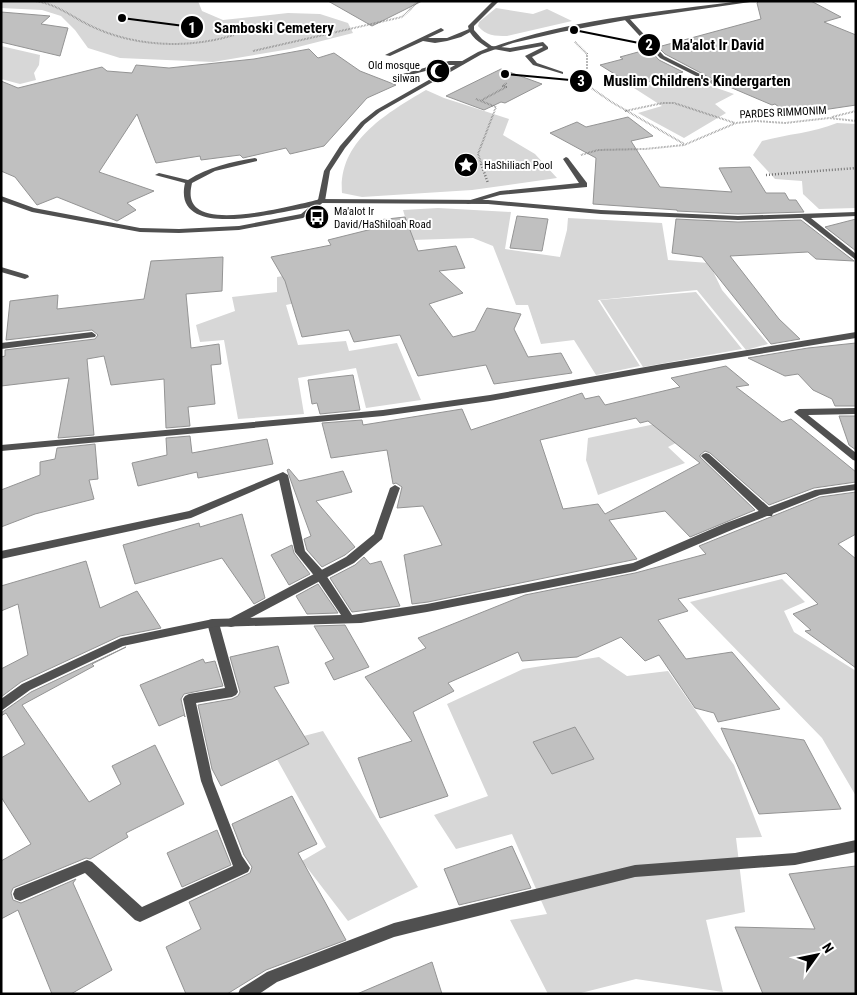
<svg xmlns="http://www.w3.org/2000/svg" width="857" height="995" font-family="'Roboto Condensed',sans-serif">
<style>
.green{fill:#d7d7d7}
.building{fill:#c0c0c0;stroke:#949494;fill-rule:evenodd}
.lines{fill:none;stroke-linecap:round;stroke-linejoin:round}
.path-far1{stroke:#727272;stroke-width:2;stroke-dasharray:0.5 1;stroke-linecap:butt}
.path{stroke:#727272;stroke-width:2.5;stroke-dasharray:1 2;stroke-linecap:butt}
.service{fill:#505050;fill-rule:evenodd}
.minor{fill:#505050;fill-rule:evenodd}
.tertiary{fill:#505050;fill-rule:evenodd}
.labels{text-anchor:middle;stroke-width:4;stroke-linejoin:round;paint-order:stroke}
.far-poi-label{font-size:11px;fill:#000;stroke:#fff;text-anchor:start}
.far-street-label{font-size:11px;fill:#000;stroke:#fff}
.leader{fill:none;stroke:#000;stroke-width:2}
.callout-dot{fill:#000;stroke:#fff;stroke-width:2}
.mark-label{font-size:15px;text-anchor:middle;font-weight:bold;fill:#fff}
.callout-label{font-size:15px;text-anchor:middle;font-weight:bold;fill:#000;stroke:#fff;stroke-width:4;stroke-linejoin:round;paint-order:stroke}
</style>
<rect width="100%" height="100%" fill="#fff"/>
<!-- green -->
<path class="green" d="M1,1h197l4,10 21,9 65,-7 32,1 28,9 5,10 -63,16 -77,13 -93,-4 -32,-10 -13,-18 -14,-14 -19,-6 -41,-2z
M496,8l37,6 14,-5 25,12 -65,15c-12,0 -21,0 -29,-10l1,-4z
M1,46l39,9 -1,10 -5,8 2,7 -16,4 -19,-5z
M685,77l49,17 -19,10 11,9 -42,25 -46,-25 24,-7 -28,-18z
M426,90l18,8 65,21 -6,16 32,19 22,24 -85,12 -110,7 -20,-4c-4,-52 45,-80 84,-103z
M837,123l19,1v84l-37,1 -16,-15 -1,-13 -27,-2 -22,-24 9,-14c25,-7 51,-8 75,-18z
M438,208l73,4 -6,37 55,8 7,-27 1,-12 94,5 6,37 41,3 13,27 46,54 -22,6 -49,-60 -99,10 42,66 -44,9 -22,-35 -33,4 -13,-39h-12l-23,-59 -20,-8 -61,2 -9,-30z
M316,271l43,18 -73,16 12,40 48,-4 3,10 48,-8 24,57 -55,8 -10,-40 -58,10 6,36 -66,5 -14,-79 -24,2 -4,-17 39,-14 -3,-14 45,-5v-15z
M696,292l46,57 -99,18 -43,-67z
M684,418l25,8 -41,21 17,16 -87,32 -12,-35 2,-22z
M782,579l23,23 -21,9 10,21 62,39v125l-34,-58 -132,-136z
M599,657l28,19 41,-5 66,94 28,72 -26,1 9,74 -39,8 17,72 -87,-13 -59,15h-29l-38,-74 37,-6 -35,-80 -56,15 -22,-34 54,-19 -41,-92 76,-35z
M323,731l95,156 -70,34 -46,-60 24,-14 -57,-102z"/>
<!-- building -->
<path class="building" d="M328,1h94l-50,25z
M759,1h52l30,16 -17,5 32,13v70l-67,10 -14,-11 -3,1 -54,-23 -53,-28 -7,-7 103,-28 -4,-16z
M1,12l49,4 -9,8 27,4 -8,28 -59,-14z
M309,49l9,9 16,-5 26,18 36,14 -29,13 -43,48 -34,8 -4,-6 -43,10 -3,-3 -39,5 -1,-4 -44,7 -19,-49 -38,58 55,19 -27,12 9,7 -19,11 -60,-24 -20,8 -22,-28 -14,-6v-90l17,7 84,-21 5,4 25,2 4,-8 33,3 85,-9z
M649,49l10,11 24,12 -49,14 -34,-21 23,-6 -3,-2z
M501,69l41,15 -37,19 -4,-1 -17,8 -38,-14z
M628,117l25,19 -22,5 29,46 72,5 -13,-24 31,-1 16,26h19l4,7h7l8,12 -66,2 -61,-3v-1l-84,-6 3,-46 -46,-25 27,-11 9,5z
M517,216l31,3 -6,32 -32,-3z
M405,217l13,34 38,-5 9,22 -26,3 24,22 -34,11 24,33 22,-6 12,-23 34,6 -7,15 14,28 33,-4 11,20 -78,11 -8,-19 -68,11 -18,-41 -46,7 -5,-12 -47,7 -17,-56 -14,-24 60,-12 -3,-5 52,-13 -2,-7z
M676,219l62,3 63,-2 53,41 -38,-2 -8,-7 -78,4 49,63 21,20 -29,5 -69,-87 -30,-4z
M856,219v32l-31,-24z
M223,257l-1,34 -36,3 5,54 28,-4 2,20 -10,1 4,39 -27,3 2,19 -24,2 -2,-49 -53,6 -7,-29 -17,3 7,76 -36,3 11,-60 -68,8v-29l4,-1v-6l90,-11 3,-4 -6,-5 -86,10 4,-39 48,-6 -1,14 87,-10 7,-38z
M856,343v63h-21l-3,-7 -19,-9 -15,-16 -13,2 -37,-18 60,-10z
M726,366l23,19 -13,2 46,35 9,-3 65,53v10l-42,6 -45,17 -59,-52 -5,-2 -5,4v2l55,53 -65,27 -25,-26 -56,9 28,39 -209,43 -16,2 -8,-49 38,-10 -19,-39 -26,2 5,-21 -6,-4 -3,1 -6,-34 -56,8 -9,-35 40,-3 1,5 99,-16 9,21 111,-37 3,6 14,-3 6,9 75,-18 -9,-9zM636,418l4,5 8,-2 52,42 -95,51 -7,-10 -35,5 -23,-69z
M353,375l7,35 -40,4 -3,-11 -5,1 -4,-24z
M839,416h17v34l-7,-5z
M190,436l2,17 75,-14 6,25 -75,14 -1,-6 -59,14 -6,-23 35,-8 -1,-17z
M95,444l3,35 -9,1 5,19 -59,15 -34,13v-37l39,-15v-13l15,-3 2,-11z
M289,469l10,12 44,-10 9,21 -36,9 39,46 -10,8 -23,12 -15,-17 -3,-11 7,-3 -24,-66z
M856,492v42l-18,10 18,15v109l-51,-37 6,-1 -18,-16 25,-10 -32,-31 -108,26 10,12 -30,9 28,39 46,-7 48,57 -62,13 -4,-9 -19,-5 -36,-53 -14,6 -24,-24 -44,20 -55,4 -4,-9 -70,31 6,8 -41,21 35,84 -68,22 -22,-60 54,-17 -47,-64 61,-29 -8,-10 107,-43 110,-22 71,-19 -7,-8 121,-49z
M242,514l23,84 -11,6 -32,-46 -87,26 -12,-39 76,-22 1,4z
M292,545l2,8 16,21 -21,11 -18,-30z
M364,557l6,7 11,-3 19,45 -48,6 -22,-34 25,-13z
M86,561l14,47 37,-17 24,37 -41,8 -99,46 -20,15v-28l27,-14 -10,-51 -17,7v-25z
M318,584l20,29 -31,1 -11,-18z
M345,625l24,42 -35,13 -9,-17 9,-4 -20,-33z
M278,646l11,37 -15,4 35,57 -88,42 -9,-17 -14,-64 34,-6 6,-3 2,-4 -10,-35z
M126,647l-34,17 2,2 -72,39 67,97 32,-18 -9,-18 43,-21 29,59 -58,29 2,4 -38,22 -4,-1 -73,30 -2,5 2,7 8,3 55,-24 -3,4 39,87 -41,24h-19l-34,-84 -17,9v-58l30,-17 -30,-47v-39l24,-14 -19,-31 -5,3v-3l30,-21z
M203,659l2,4 10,-2 8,25 -39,8 -3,5 4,18 -1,-2 -25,11 -19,-41z
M575,727l19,32 -42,15 -19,-32z
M721,728l83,12 37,69 -82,5z
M292,796l25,48 -19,9 48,87 -80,30 -39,24h-41l-20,-47 35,-18 -12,-27 61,-29 2,-6 -8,-12 -12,-31z
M217,830l14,35 -49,22 -15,-34z
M512,846l19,42 -72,17 -15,-36z
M856,866v128h-93l-28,-67 80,2 -26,-55z
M432,962l10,32h-85z"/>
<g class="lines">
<!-- path-far1 -->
<path class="path-far1" d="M35,1c22,3 37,16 56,25 44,21 97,23 143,9
M575,42l12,12v31l23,16 74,43
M253,51l149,-34 17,-16
M476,99l20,8 -18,47 4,11
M482,100l24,-13 -3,-1 4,-3
M625,111l38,-8h11l61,20
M832,117l24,-6
M581,155l17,-5 47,-1 39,-4 52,-22 20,-2 29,2 44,-5 27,3"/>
<!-- path -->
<path class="path" d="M481,164l7,19
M766,175l90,-7"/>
<!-- service -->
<path class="service" d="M624,17h4l36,39 52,26v2h-4l-52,-26 -36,-39z
M441,28l3,2 -1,1 -15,7h19l22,-9 5,1 -13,7 -14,4 -12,2 -12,-2 -33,15 -5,-1z
M543,42l5,5v2l-16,8 5,6 26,9v2l-30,-9 -8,-9 18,-9 -1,-1 -32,6 -22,-4 3,-2 19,2z
M449,61h13l3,2 -3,2h-13l-47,12 -3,-2z
M566,157l2,1 19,25v4l-87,8 -32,9 -4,-2 36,-11 79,-8 -16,-24z
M255,158l2,1v2l-42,10 -23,12c-2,9 -3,18 5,25 21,18 98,-3 124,-9l4,2c-10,7 -29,8 -41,11 -28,5 -111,23 -99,-29l-30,-8 4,-2 29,7c20,-13 43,-18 67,-22z
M92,332l4,3 -1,2 -94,12v-6z
M706,453l3,1 63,56 1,3 -1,3h-8l-61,-58 -2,-2 2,-2z
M395,485l5,3 -18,51 -28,24 -119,63 -4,1 -4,-1 -2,-3 2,-3 119,-63 28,-23 16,-46z
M213,619l4,1 2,3 19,69 -2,3 -4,2 -36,6 17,78 29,75 8,12 -2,4 -108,50 -5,-2 -50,-47 -65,28 -5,-2 -2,-5 2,-5 72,-29 5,2 50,45 91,-41 -32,-85 -18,-82 2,-3 4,-2 36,-6 -18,-65 2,-3z"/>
<!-- minor -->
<path class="minor" d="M318,199l170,1 113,10 137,6 118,-4v4l-45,2 45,36v6l-54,-42 -64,2 -137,-6 -113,-10 -167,-1 -4,-2z
M1,267l27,8 1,2 -4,2 -24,-7z
M856,332v6l-194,32 -172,31 -107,15 -382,35v-6l382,-35 107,-15 172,-31z
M856,408v6l-48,1 48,38v8l-3,-1 -59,-48 5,-3z
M283,472l5,3 17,76 19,21 28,43 75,-11 206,-41 93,-40 89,-33 41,-6v6l-36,5 -86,34 -99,42 -208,41 -66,11 -148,4 -90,19 -93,44 -29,21v-12l21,-15 99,-46 92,-19 128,-4 -25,-37 -21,-26 -16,-72 -88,38 -190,41v-8l188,-40z
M856,840v12l-61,13 -160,12 -241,60 -117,45 -18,12h-21l2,-5 27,-17 127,-49 241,-58 160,-12z"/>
<!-- tertiary -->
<path class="tertiary" d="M493,1h6l-25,25v4l8,9 11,8c78,-28 165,-35 247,-46h17l-131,19 -65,12 -48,11 -31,11 -102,58 -15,12 -20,24 -15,23 -5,30 -22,17 -64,12 -60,3 -39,-1 -108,-20 -31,-11v-5l33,12 106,20 39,1 60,-3 62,-12 17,-14 6,-29 16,-25 21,-24 15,-12 102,-58 10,-4c-8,-5 -19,-12 -20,-22z"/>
</g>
<!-- icons -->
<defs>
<g id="mosque-disc" transform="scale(1.25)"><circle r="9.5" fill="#000" stroke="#fff"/><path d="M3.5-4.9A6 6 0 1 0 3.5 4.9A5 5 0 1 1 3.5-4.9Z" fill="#fff"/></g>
<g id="sight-disc" transform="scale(1.25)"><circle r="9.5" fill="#000" stroke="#fff"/><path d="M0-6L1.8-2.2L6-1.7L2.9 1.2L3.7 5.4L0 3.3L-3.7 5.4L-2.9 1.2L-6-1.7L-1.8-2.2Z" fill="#fff"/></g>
<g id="bus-disc" transform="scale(1.25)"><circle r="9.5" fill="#000" stroke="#fff"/><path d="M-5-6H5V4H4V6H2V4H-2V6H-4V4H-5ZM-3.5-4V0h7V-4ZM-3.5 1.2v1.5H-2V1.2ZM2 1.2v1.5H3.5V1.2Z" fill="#fff"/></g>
</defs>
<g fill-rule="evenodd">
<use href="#mosque-disc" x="438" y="71"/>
<use href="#sight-disc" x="466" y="165"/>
<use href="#bus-disc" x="317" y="217"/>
</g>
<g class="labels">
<!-- far-poi labels -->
<g class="far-poi-label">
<text x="420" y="69" text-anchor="end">Old mosque<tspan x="420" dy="13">silwan</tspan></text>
<text x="484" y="169">HaShiliach Pool</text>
<text x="334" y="215">Ma'alot Ir<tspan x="334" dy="13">David/HaShiloah Road</tspan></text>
</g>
<!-- far-street labels -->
<g class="far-street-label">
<text transform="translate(783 112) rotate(-3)" y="4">PARDES RIMMONIM</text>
</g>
</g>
<!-- callouts -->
<path class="leader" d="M122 18L192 27M574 30L649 45M505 74L581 81"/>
<g class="callout-dot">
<circle cx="122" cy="18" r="5"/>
<circle cx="574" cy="30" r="5"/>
<circle cx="505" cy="74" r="5"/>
<circle cx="192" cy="27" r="12"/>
<circle cx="649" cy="45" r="12"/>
<circle cx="581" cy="81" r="12"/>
</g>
<g class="mark-label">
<text x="192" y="33">1</text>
<text x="649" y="50">2</text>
<text x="581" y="86">3</text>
</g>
<g class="callout-label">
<text x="274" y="33">Samboski Cemetery</text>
<text x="718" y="50">Ma'alot Ir David</text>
<text x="697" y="86">Muslim Children's Kindergarten</text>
</g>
<!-- border -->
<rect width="857" height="995" fill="none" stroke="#000000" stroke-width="5"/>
<!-- north arrow -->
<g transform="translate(817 955) rotate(57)" stroke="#ffffff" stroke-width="4" paint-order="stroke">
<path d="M0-4L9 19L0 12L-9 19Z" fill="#000000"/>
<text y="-8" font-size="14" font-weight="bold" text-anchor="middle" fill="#000000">N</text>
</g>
</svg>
